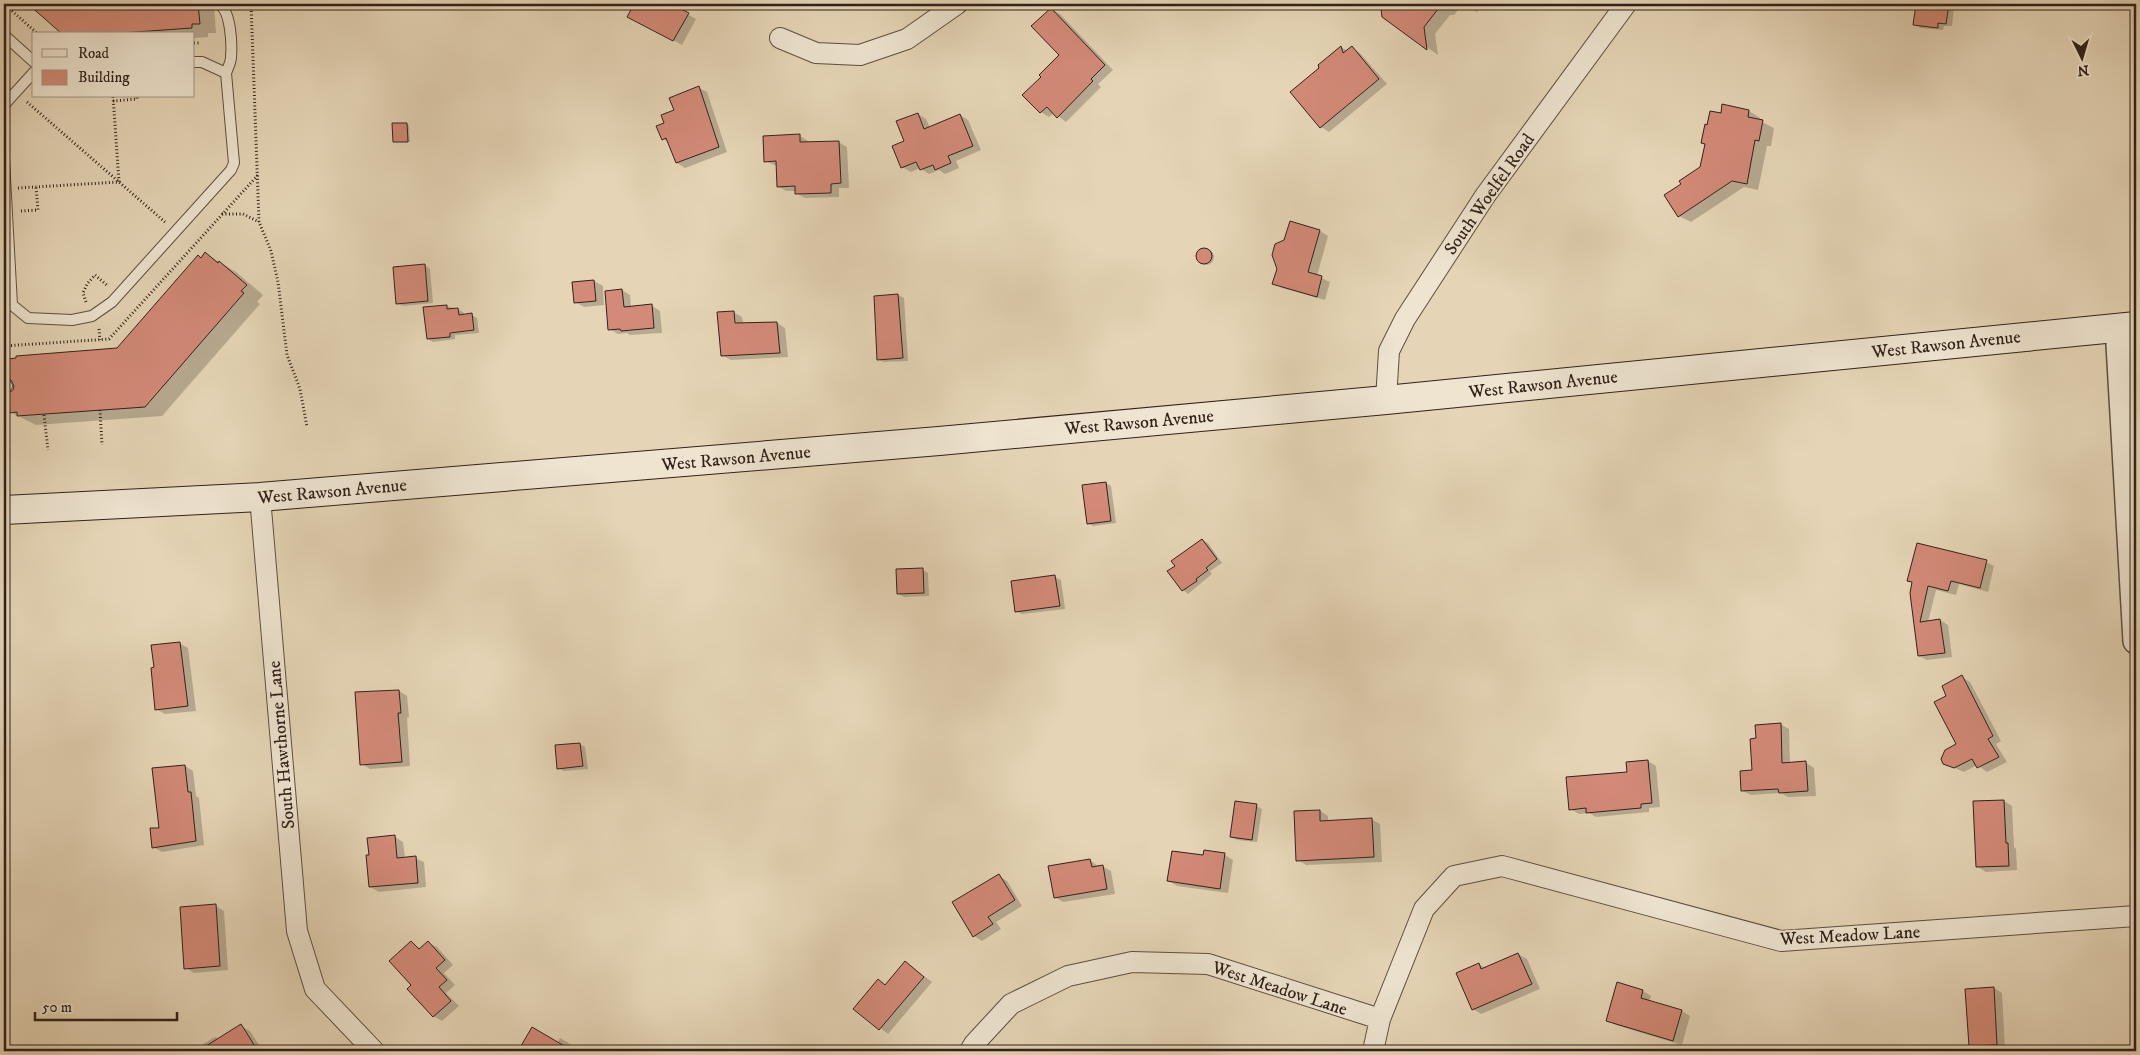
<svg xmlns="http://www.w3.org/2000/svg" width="2140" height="1055" font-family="'IM FELL DW Pica',serif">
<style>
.shadow{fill:#0003}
.building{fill:#d38a78;stroke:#31211a}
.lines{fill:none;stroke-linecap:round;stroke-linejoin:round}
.service-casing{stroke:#5e4e41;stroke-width:12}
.minor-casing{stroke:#5e4e41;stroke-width:22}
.tertiary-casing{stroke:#5e4e41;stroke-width:28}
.secondary-casing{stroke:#31211a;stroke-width:30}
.path{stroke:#31211a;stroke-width:3;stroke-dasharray:1 2.5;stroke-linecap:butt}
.service{stroke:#eee4d0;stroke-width:10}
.minor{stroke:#eee4d0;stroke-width:20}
.tertiary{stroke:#eee4d0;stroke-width:25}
.secondary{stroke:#eee4d0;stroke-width:28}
.labels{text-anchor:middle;stroke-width:4;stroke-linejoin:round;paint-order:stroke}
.street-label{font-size:18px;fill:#31211a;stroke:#eee4d0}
</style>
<rect width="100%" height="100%" fill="#e5d5b6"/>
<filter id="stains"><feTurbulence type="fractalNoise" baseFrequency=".004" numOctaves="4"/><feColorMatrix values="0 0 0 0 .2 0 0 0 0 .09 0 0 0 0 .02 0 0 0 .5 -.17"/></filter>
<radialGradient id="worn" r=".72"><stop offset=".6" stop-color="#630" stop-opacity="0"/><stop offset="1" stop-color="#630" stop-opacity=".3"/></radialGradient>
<!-- shadow -->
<path class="shadow" d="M29,4h185l2,29h-8v4l-14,1v-4h-131z
M622,4h52l-1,2 23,13 -14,26 -53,-29 4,-6z
M1386,4h97l-6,8 -14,-8 -9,11h-4l-15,19 3,21 -55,-39z
M1917,4h33l4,2 -2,20h-8l-1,4 -23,-2 -5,-4z
M1051,9l9,5 53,56 -15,14 3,3 -35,35 -12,-9 -5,4 -8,-5 2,-35 18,-22z
M1341,47l7,4 4,-3 8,5 27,31 -58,48 -8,-5v-59l-2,-2z
M699,88l8,4 20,60 -42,16 -8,-5 -8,-21 -6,-3 3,-15z
M1723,106l26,5 11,7v3l14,7 -3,18h-4l-9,44 -14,-3 -53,35 -12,-6 4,-32 18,-16 7,-41 14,-12z
M918,114l8,5 4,9 30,-13 8,5 13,30 -25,11 3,7 -14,6 -6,-4 -10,4 -9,-6 -9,4 -9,-5 4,-25z
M407,124l2,2 1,16 -16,-1z
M800,136l8,5v2l30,-1 9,5 2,41h-10v9l-34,1 -9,-5v-2h-10l-8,-5 -1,-20 -12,-5z
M1291,223l29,8 8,5 -11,40 13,6 -5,18 -43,-12 -8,-5z
M1198 257a8 8 0 1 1 16 0a8 8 0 1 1-16 0Z
M206,254l30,18 27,23 -6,7 3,2 -98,112 -126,9 -26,-13 5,-27 -7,-7 110,-29z
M425,265l5,4 3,34 -30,3 -6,-3z
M594,281l9,5 1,19 -20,2 -9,-5z
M622,290l8,5 1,12 21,-1 8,5 2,22 -32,2 -3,-2 -9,1 -9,-5z
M898,295l6,3 4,63 -25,1 -5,-3z
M446,306l12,3 6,4v2h8l5,3 2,15 -24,2v4l-22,3 -5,-3z
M733,312l9,5 1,6h34l8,5 3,29 -57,3 -9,-5z
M1106,483l5,3 5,37 -23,3 -5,-3z
M1202,540l6,3 14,20 -12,8 2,3 -24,20 -5,-4 -7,-24z
M1986,562l8,4 -6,26 -29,-8 -3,11 -20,-5 -8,32 12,-2 8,5 4,32 -25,3 -8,-4 -6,-73 -4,-3z
M923,570l5,3 1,23 -25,1 -5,-3z
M1055,577l6,3 4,29 -43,5 -6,-3z
M179,643l9,5 8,63 -31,3 -9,-5 -1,-41z
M1962,677l8,5 31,59 -5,3 11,18 -20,10 -10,-7 -13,7 -20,-9 13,-19z
M399,691l8,5 2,21 -2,1 3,48 -40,3 -8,-5z
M1780,724l9,5 1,35 16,-1 8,5 2,28 -28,1 -7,-4 -30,2 -8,-4 10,-20 4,-32z
M580,744l5,3 3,22 -24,2 -6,-3z
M1648,761l8,5 4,41 -11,1v4l-53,5 -7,-4 -10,1 -9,-5z
M185,766l8,5 3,25 3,2 5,47 -42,7 -9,-5z
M2004,801l8,5 2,41 2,2 1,21 -31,2 -8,-5z
M1256,806l6,3 -5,33 -20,-2 -6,-3z
M1320,811l8,5v6l43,-3 9,5 2,38 -76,3 -8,-5z
M395,837l8,5 2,16h10l9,4 2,25 -47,5 -9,-5z
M1225,855l8,5 -5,33 -51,-7 -8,-5 35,-24z
M1090,860l9,7 3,-1 9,5 4,23 -52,8 -8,-5z
M999,876l8,5 15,25 -26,16 5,7 -19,12 -8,-5z
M216,906l8,5 4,59 -34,3 -8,-5z
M412,943l9,6 7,-6 9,4 16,18 -9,8 11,12 -9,8 13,13 -17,15 -9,-5z
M1518,954l9,5 13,30 -59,25 -8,-5 6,-45 6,4z
M905,962l27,20 -44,52 -34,-26 24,-28 8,5z
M1618,984l25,7 8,5 -2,6 33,9 8,5 -8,29 -66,-20 -9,-5z
M1994,988l8,5 3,56 -26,2 -9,-5z
M241,1026l9,5 13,20h-56l-4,-7 12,-7 4,2z
M532,1029l25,14 3,-5 22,13h-62z
M1107,1049l4,2h-19z
M1161,1049l4,2h-17z"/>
<!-- building -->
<path class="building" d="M28,4h170l2,20h-8v4l-85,6h-45z
M634,4h37l18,9 -16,28 -46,-24z
M1385,4h57l-18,23 3,23 -45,-33 -1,-8z
M1916,4h33l-3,20 -8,-1v5l-25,-3z
M1051,8l54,57 -14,14 2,2 -36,37 -10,-11 -7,6 -18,-18 19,-18 -2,-2 20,-20 -28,-29z
M1341,46l2,7 9,-7 27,33 -59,49 -30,-36 29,-24 -1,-3z
M699,86l20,61 -43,16 -10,-25 -4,2 -6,-14 8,-3 -3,-8 13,-5 -5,-12z
M1722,104l27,6 -1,7 15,3 -4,21 -4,-1 -8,44 -15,-3 -54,36 -14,-22 17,-11 -2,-3 21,-14 5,-23 -4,-1 4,-19 2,1 3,-14 11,2z
M918,113l6,16 36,-15 13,32 -25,10 3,7 -16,7 -2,-5 -13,5 -4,-8 -15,6 -9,-22 12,-5 -8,-20z
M392,123h15l1,19h-15z
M800,134v8l39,-1 2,42 -10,1v9l-36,1v-8l-18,1 -1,-26 -12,1 -1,-26z
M1290,221l30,9 -12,42 14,4 -5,21 -45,-13 5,-15 -5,-14 3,-11 9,-4z
M1196 256a8 8 0 1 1 16 0a8 8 0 1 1-16 0Z
M205,252l13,11 1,-2 28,24 -6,6 3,2 -99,114 -128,9v-4l-8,1 -1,-20 5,-3 1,-4 -3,-6 -4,-1 -1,-4h3l-1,-16 8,-1v-2l101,-8 81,-93 3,3z
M425,264l3,37 -32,3 -3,-37z
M594,280l2,21 -22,2 -2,-21z
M622,289l2,18 28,-3 2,24 -33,3 -1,-2 -12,1 -3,-39z
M898,294l5,64 -26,2 -3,-64z
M447,305v4l11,-1 1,7 13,-2 2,17 -24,3v4l-23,2 -4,-32z
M734,311l1,12 42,-1 3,31 -59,3 -4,-44z
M1106,482l5,39 -24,3 -5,-39z
M1202,539l15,20 -11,9 2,2 -12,9 1,2 -15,10 -15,-20 8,-5 -4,-5z
M1917,543l70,17 -7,28 -29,-7 -3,10 -20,-5 -8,36 20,-3 5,34 -27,3 -8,-63 2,-11 -5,-1z
M923,568l1,25 -27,1 -1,-25z
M1055,575l5,31 -45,6 -4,-31z
M180,642l8,64 -33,4 -4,-42 3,-1 -3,-22z
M1962,675l31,61 -5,3 11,18 -22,11 -5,-9 -18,9 -11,-4 -2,-5 4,-9 11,-6 -22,-42 12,-6 -4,-10z
M399,690l2,23h-3l4,49 -42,3 -5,-73z
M1781,723l1,40 24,-2 2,30 -29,2 -1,-4 -37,2 -1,-20 12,-1 -2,-31 6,-1 -1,-13z
M580,743l3,23 -26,3 -2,-24z
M1648,760l4,43 -11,1v4l-55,5v-5l-17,2 -3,-33 61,-5 -1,-10z
M185,765l3,27h3l5,49 -44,7 -2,-20h9l-7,-60z
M2004,800l2,43h2l1,23 -33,1 -3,-66z
M1235,801l22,3 -5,36 -22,-3z
M1320,810v11l52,-3 2,39 -78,4 -2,-50z
M395,835l2,23 19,-2 2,27 -49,4 -3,-32h3l-2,-17z
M1204,850l21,3 -5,36 -53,-8 5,-30 31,4z
M1090,859l2,8 11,-2 4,24 -53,9 -6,-32z
M999,874l16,26 -27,17 5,7 -20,13 -21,-35z
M216,904l4,62 -36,3 -4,-62z
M411,941l8,8 9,-8 17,19 -9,8 11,12 -8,7 12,14 -18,16 -26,-28 4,-4 -22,-24z
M1518,953l14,31 -60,26 -16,-37 23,-10 2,6z
M905,961l19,16 -45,53 -26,-21 25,-30 7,6z
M1617,982l26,8 -2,8 41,12 -9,31 -67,-20z
M1994,987l3,58 -28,1 -4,-57z
M241,1024l17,27h-60z
M532,1027l41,24h-55z"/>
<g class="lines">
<!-- service casing -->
<g class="service-casing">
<path id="service" d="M218,4c13,5 14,40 13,53 0,5 -3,11 -5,16
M4,35l30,27
M4,105l30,-33
M4,159l8,146 16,13 44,2 20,-4 20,-14 119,-132 3,-7 -8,-90 -24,-11h-8
M4,386h3"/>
</g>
<!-- minor casing -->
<g class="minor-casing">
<path id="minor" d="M780,38l36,15 44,2 47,-16 50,-35
M1386,400l3,-49 16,-32 80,-123 141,-192
M260,497l37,434 18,58 59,62
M970,1051l4,-7 37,-40 57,-28 64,-14 76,2 172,55
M1373,1051l7,-32 44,-110 30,-33 48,-10 279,75 355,-25"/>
</g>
<!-- tertiary casing -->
<g class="tertiary-casing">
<path id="tertiary" d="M2118,327l18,314"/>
</g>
<!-- secondary casing -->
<g class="secondary-casing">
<path id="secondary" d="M4,510l256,-13 679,-56 447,-41 750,-74"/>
</g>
<!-- path -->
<path class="path" d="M4,4l34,30
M251,4l8,218 12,29 7,31 9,73 13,34 7,38
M194,43h6
M113,101l24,-2v-3
M27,102l138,120
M18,188l101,-6 -6,-86
M21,211l17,-1 -2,-23
M222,214h21l16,8
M86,302l-3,-9 4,-9 8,-9 13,11
M99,329l1,11
M4,346l105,-7 149,-164
M100,410l2,35
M44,415l4,35"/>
<!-- service -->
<use href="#service" class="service"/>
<!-- minor -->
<use href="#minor" class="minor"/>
<!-- tertiary -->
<use href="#tertiary" class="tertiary"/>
<!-- secondary -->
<use href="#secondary" class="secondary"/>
</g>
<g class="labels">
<!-- street labels -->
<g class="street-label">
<text transform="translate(1489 194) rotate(-55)" y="6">South Woelfel Road</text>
<text transform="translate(1946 344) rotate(-6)" y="6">West Rawson Avenue</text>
<text transform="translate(1543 384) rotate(-6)" y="6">West Rawson Avenue</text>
<text transform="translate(1139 422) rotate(-5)" y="6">West Rawson Avenue</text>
<text transform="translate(736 458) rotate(-5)" y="6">West Rawson Avenue</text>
<text transform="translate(332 491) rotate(-5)" y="6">West Rawson Avenue</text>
<text transform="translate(281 745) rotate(-95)" y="6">South Hawthorne Lane</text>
<text transform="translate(1850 935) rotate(-3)" y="6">West Meadow Lane</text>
<text transform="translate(1280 988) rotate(18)" y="6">West Meadow Lane</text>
</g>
</g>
<!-- margin -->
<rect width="2140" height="1055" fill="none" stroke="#e5d5b6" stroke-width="20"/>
<rect x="5" y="5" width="2130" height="1045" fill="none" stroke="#31211a" stroke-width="2.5"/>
<rect x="10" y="10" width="2120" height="1035" fill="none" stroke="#31211a"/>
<!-- legend -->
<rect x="32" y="32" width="162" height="65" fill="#eee4d0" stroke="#a29687"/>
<rect x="42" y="49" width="25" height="8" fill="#eee4d0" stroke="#a29687"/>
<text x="78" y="58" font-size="15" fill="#31211a">Road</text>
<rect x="42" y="70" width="25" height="15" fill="#d38a78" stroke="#a29687"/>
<text x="78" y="82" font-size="15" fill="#31211a">Building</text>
<!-- north arrow -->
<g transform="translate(2082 58) rotate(175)" stroke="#eee4d0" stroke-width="4" paint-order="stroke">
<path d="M0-4L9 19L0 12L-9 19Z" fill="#31211a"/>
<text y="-8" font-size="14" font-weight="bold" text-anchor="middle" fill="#31211a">N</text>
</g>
<!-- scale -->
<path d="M35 1012v8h142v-8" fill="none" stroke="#31211a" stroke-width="2.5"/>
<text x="42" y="1012" font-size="15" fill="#31211a" stroke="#eee4d0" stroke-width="4" paint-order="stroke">50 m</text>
<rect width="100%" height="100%" filter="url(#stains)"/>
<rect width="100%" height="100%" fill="url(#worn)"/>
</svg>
